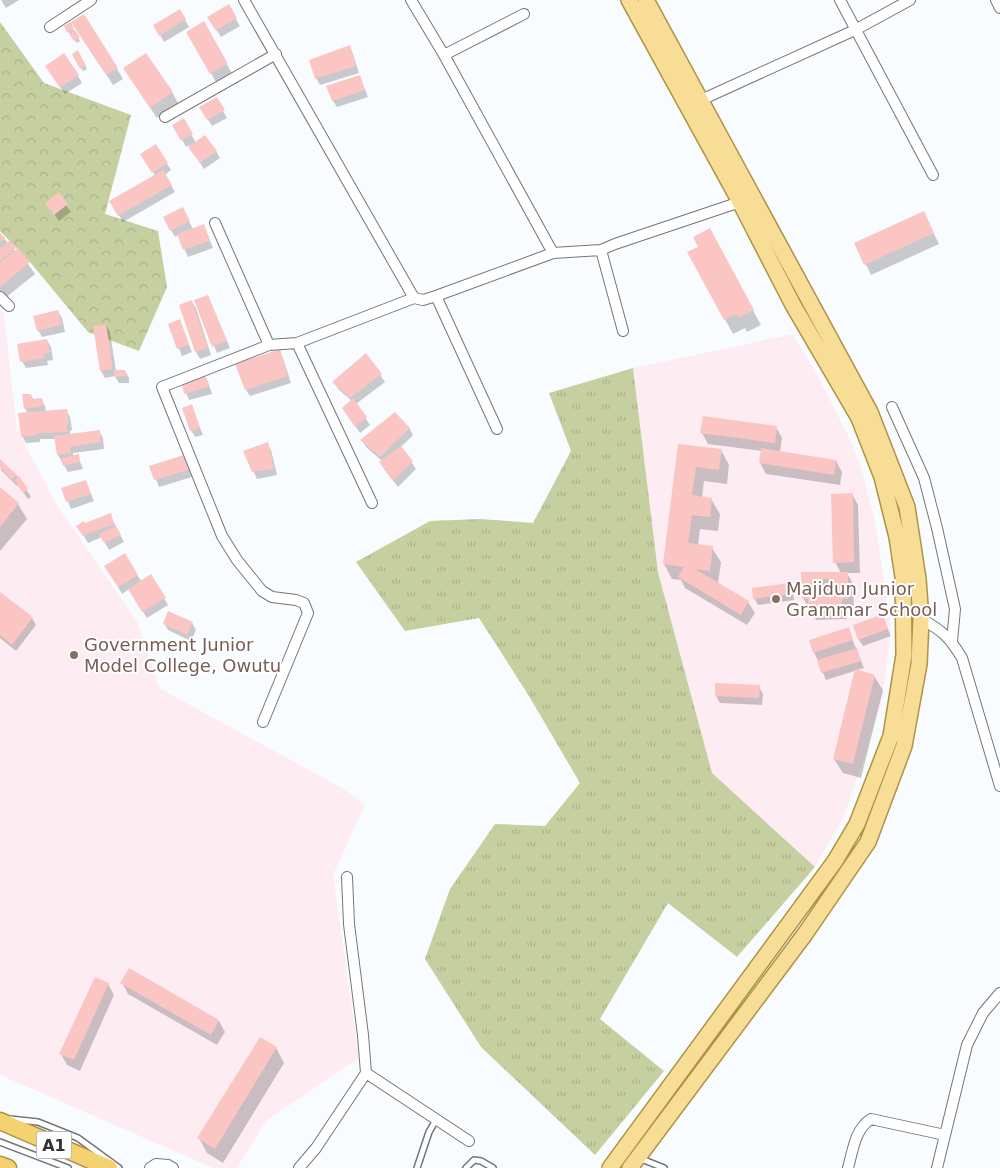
<svg xmlns="http://www.w3.org/2000/svg" width="1000" height="1168" font-family="'DejaVu Sans',sans-serif">
<style>
.education{fill:#fdedf2}
.grass{fill:url(#grass-tufts)}
.forest{fill:url(#forest-crowns)}
.shadow{fill:#0003}
.building{fill:#fac5c2;fill-rule:evenodd}
.lines{fill:none;stroke-linecap:round;stroke-linejoin:round}
.service-casing{stroke:#737679;stroke-width:8}
.minor-casing{stroke:#737679;stroke-width:12}
.primary-casing{stroke:#ae9346;stroke-width:18}
.trunk-casing{stroke:#ae9346;stroke-width:19}
.service{stroke:#fff;stroke-width:5}
.minor{stroke:#fff;stroke-width:10}
.primary{stroke:#f7dd95;stroke-width:15}
.trunk{stroke:#f4d272;stroke-width:16}
.education-dot{fill:#8d6e63;stroke:#fff;stroke-width:2}
.labels{text-anchor:middle;stroke-width:4;stroke-linejoin:round;paint-order:stroke}
.shield{fill:#fff;stroke:#707172;stroke-width:1}
.shield-label{font-size:16px;font-weight:bold;fill:#323435}
.education-label{font-size:18px;fill:#785e54;stroke:#fff;text-anchor:start}
</style>
<defs>
<pattern id="grass-tufts" width="24" height="20" patternUnits="userSpaceOnUse" patternTransform="scale(1.25)"><rect width="24" height="20" fill="#c6cfa0"/><path d="M3 7l-1-3M5 7V3M7 7l1-3M15 17l-1-3M17 17v-4M19 17l1-3" fill="none" stroke="#abb28a"/></pattern>
<pattern id="forest-crowns" width="20" height="18" patternUnits="userSpaceOnUse" patternTransform="scale(1.25)"><rect width="20" height="18" fill="#c6cfa0"/><path d="M2 6a3 3 0 1 1 6 0M12 15a3 3 0 1 1 6 0" fill="none" stroke="#abb28a"/></pattern>
</defs>
<rect width="100%" height="100%" fill="#f9fcff"/>
<!-- education -->
<path class="education" d="M0,309l4,5 13,115 39,75 81,117 22,67 185,101 21,16 -32,70 26,183 -93,63 -29,47h-24l-213,-93z
M793,334l29,50 26,51 14,35 13,51 16,104 -3,32 -6,43 -18,59 -21,59 -28,49 -103,-94 -54,-202 -25,-203z"/>
<!-- grass -->
<path class="grass" d="M633,368l25,204 54,201 103,94 -78,90 -69,-54 -68,116 64,52 -69,84 -114,-108 -56,-88 25,-70 45,-65 50,2 35,-43 -51,-87 -50,-78 -74,13 -49,-69 74,-41 50,-2 53,4 38,-72 -22,-58z"/>
<!-- forest -->
<path class="forest" d="M0,22l44,61 87,32 -26,99 53,17 9,56 -28,64 -51,-19 -58,-70 -30,-31z"/>
<!-- shadow -->
<path class="shadow" d="M1,0h18l-13,8z
M228,6l12,20 -19,11 -12,-20z
M180,11l9,16 -25,15 -9,-16z
M203,23l30,52 -16,9 -29,-52z
M70,24l10,17 -3,2 -12,-16z
M79,33l38,36 6,10 -10,6z
M350,47l3,7 6,19 -39,12 -4,-7z
M78,52l9,17 -4,2 -10,-17z
M124,69l48,23 6,11 -21,15z
M51,73l27,3 4,7 -17,11z
M360,77l8,20 -31,10 -4,-6z
M216,99l11,19 -15,8 -11,-18z
M183,120l13,23 20,8 4,7 -16,11 -15,-24 -3,2 -12,-22z
M155,145l16,25 -6,5 10,17 -52,30 -12,-20 45,-25 -6,-10z
M58,194l13,18 -12,9 -13,-18z
M923,212l16,32 -68,31 -15,-31z
M186,216l7,13 14,4 6,15 -25,9 -10,-22 -3,2 -4,-7z
M0,234l16,18 2,-2 17,24 -31,25 -4,-5z
M717,244l44,81 -14,7 -2,-4 -12,6 -44,-81z
M208,296l22,52 -13,5 -21,-52z
M192,302l4,6 15,47 -11,4 -4,-7z
M58,311l4,7 3,14 -23,5 -4,-7z
M180,321l12,31 -10,4 -13,-32z
M106,325l4,7 6,39h9l4,7v5h-10l-4,-7 -10,2 -4,-7z
M47,340l4,7 2,13 -6,1 1,4 -22,3 -4,-7z
M279,351l4,7 8,25 -41,13 -4,-6z
M366,354l19,28 -29,22 14,21 -10,8 -12,-18 4,-14 -14,-12 -4,-7z
M204,375l4,7 4,12 -23,6 -3,-7z
M31,395l3,5 7,-1 4,7 1,6 20,-2 4,7 2,13 -2,1v4l29,-4 4,7 1,11 -31,4v4l5,-1 5,13 -15,3 -10,-17 -2,-16h-16v3l-14,1 -4,-7 6,-22 -3,-6z
M191,406l12,29 -8,2 -4,-7z
M776,427l6,11 -2,14 56,9 6,11 -2,13 -74,-11 -6,-11 2,-12 -54,-7 -6,-11z
M409,428l4,7 -12,12 15,22 -18,18 -14,-18 -2,-8 -16,-14 -4,-7z
M267,443l4,7 6,25 -20,4 -12,-27z
M679,445l42,5 8,15 -2,19 -23,-3 -2,17 9,1 9,15 -2,17 -18,-2 -2,17 14,2 9,14 -3,22 30,18 7,11 -8,12 -62,-37 -4,-8 -9,-1 -8,-15z
M184,457l8,20 -33,10 -8,-21z
M0,460l19,18 12,19 -3,2 -10,-14 -1,1 -16,-16z
M86,482l8,19 -23,8 -8,-20z
M0,489l18,15 9,15 -27,32z
M852,494l6,11 2,68h-13l6,11 1,26h-7v9l-31,1 -13,-22 -1,-25h39l-6,-11z
M110,515l14,27 -15,8 -7,-13 -14,6 -10,-17z
M125,555l16,26 10,-5 17,29 -21,13 -18,-29 -7,5 -16,-28z
M789,584l4,7 1,9 -36,5 -4,-7z
M0,593l32,25 4,7 -20,26 -16,-13z
M882,616l9,20 -28,10 -4,-6z
M164,623h28l4,7 -5,11 -23,-11z
M848,629l16,39 -38,12 -12,-28z
M874,676l9,14 -22,88 -18,-5 -9,-14z
M759,687l4,7 -1,11 -42,-2 -4,-7z
M129,970l90,51 6,11 -8,13 -89,-51 -6,-11z
M108,984l6,11 -34,76 -13,-6 -6,-11z
M276,1048l8,15 -61,100 -16,-10 -8,-15z"/>
<!-- building -->
<path class="building" d="M229,4l8,14 -21,13 -9,-14z
M180,9l6,10 -27,17 -6,-11z
M84,14l34,54 -12,7 -35,-53z
M204,21l24,43 -18,10 -24,-42z
M71,22l3,7 -7,4 -3,-7z
M75,30l5,7 -6,4 -5,-7z
M350,45l6,21 -41,13 -6,-19z
M78,50l8,16 -6,3 -8,-15z
M64,53l15,22 -19,13 -15,-22z
M146,53l27,39 -23,16 -27,-40z
M360,75l5,15 -33,11 -6,-15z
M217,97l8,13 -18,10 -8,-13z
M184,118l9,16 -12,7 -9,-16z
M205,135l12,16 -17,12 -12,-16z
M156,144l12,19 -16,10 -12,-19z
M163,170l9,15 -54,31 -9,-15z
M59,192l9,12 -14,11 -9,-12z
M183,207l7,14 -20,10 -7,-14z
M924,211l10,22 -70,32 -10,-22z
M204,224l6,17 -27,9 -6,-16z
M710,228l44,82 -16,8 -2,-4 -12,6 -37,-68 11,-5 -5,-10z
M0,233l5,5 -5,5z
M10,240l6,8 -16,13v-13z
M18,248l12,14 -30,25v-24z
M208,295l19,46 -15,6 -18,-47z
M192,300l16,48 -13,4 -16,-47z
M58,310l4,15 -25,6 -4,-15z
M180,319l9,26 -12,4 -9,-25z
M106,324l7,45 -13,2 -7,-45z
M47,339l3,14 -6,1 1,4 -25,4 -3,-18z
M280,349l8,27 -43,14 -10,-26z
M366,353l16,21 -32,24 -18,-16z
M114,370h11l1,6 -12,1z
M205,374l4,13 -25,7 -3,-14z
M22,394h9l1,5 10,-1 1,8 -19,3z
M353,398l14,19 -12,10 -13,-19z
M192,404l8,24 -10,3 -8,-23z
M67,409l2,14 -2,1v8l-30,1v2l-16,2 -3,-24z
M395,412l15,16 -30,29 -20,-17z
M703,416l74,10 -2,17 -75,-10z
M100,430l1,12 -31,5 1,6 -14,2 -3,-19z
M268,442l6,27 -22,3 -9,-21z
M678,444l44,5 -3,21 -23,-3 -4,28 20,3 -2,19 -18,-2 -4,28 25,3 -3,25 -15,-2 54,32 -8,14 -63,-38 6,-10 -21,-3z
M401,446l12,15 -20,20 -14,-19z
M761,448l75,12 -2,15 -75,-12z
M79,454l1,8 -17,4 -2,-8z
M184,455l5,15 -35,10 -5,-14z
M0,459l17,16 -5,5 -12,-13z
M19,476l9,13 -5,4 -9,-13z
M86,480l5,14 -25,8 -5,-14z
M0,487l19,16 -19,24z
M853,493l1,69 -21,1 -2,-69z
M111,513l3,11 -31,12 -7,-10 8,-5 1,2z
M116,526l5,9 -17,8 -5,-9z
M125,553l13,22 -20,12 -14,-21z
M801,572h47v27h-6v10h-34v-10h-6zM818,579h11v11h-10z
M151,574l15,24 -24,14 -14,-23z
M790,583l1,11 -38,5 -1,-11z
M0,592l33,25 -21,28 -12,-10z
M168,611l25,11 -6,13 -24,-11z
M883,614l5,15 -30,11 -5,-15z
M849,627l4,13 -40,13 -4,-13z
M857,648l4,13 -40,12 -4,-13z
M855,669l20,6 -22,89 -20,-5z
M715,683l45,2 -1,13 -44,-2z
M129,968l90,52 -8,15 -91,-52z
M95,977l14,6 -35,77 -15,-6z
M260,1037l17,10 -62,102 -18,-11z"/>
<g class="lines">
<!-- service casing -->
<g class="service-casing">
<path id="service" d="M10,1119l28,3 40,16 41,30
M0,1142l68,26
M639,1158l25,10
M417,1168l12,-36 7,-12
M466,1168l8,-8 7,1 12,7"/>
</g>
<!-- minor casing -->
<g class="minor-casing">
<path id="minor" d="M244,0l170,298
M411,0l33,55 109,198
M840,0l93,175
M996,0l4,8
M50,27l41,-27
M444,55l80,-41
M701,100l154,-70 55,-30
M165,117l111,-63
M215,223l54,122
M601,250l22,81
M436,296l61,133
M0,297l9,9
M297,343l75,160
M892,407l32,71 13,50 18,81 -3,32
M921,619c21,11 29,19 41,39l38,128
M263,722l45,-109 -4,-10 -8,-3 -24,-3 -10,-6 -25,-31 -15,-24 -60,-149 107,-42 28,-2 117,-45 9,2 13,-4 117,-43 48,-3 14,-6 125,-42
M347,877l2,47 14,111 3,38
M150,1168l6,-4 12,1 5,3
M299,1168l17,-20 50,-75 103,68
M848,1168c5,-18 7,-39 23,-49l74,16
M937,1168l30,-123 16,-32 17,-20"/>
</g>
<!-- primary casing -->
<g class="primary-casing">
<path id="primary" d="M610,1168l225,-307 22,-37 34,-88 13,-81 -1,-78 -6,-40 -15,-60 -23,-59 -66,-113 -53,-103 -111,-202
M630,1168l175,-234 63,-92 36,-96 15,-82 2,-45 -3,-40 -11,-72 -37,-95 -224,-412"/>
</g>
<!-- trunk casing -->
<g class="trunk-casing">
<path id="trunk" d="M0,1121l109,47
M0,1165l8,3"/>
</g>
<!-- service -->
<use href="#service" class="service"/>
<!-- minor -->
<use href="#minor" class="minor"/>
<!-- primary -->
<use href="#primary" class="primary"/>
<!-- trunk -->
<use href="#trunk" class="trunk"/>
</g>
<!-- markers -->
<g class="education-dot">
<circle cx="776" cy="599" r="5"/>
<circle cx="74" cy="655" r="5"/>
</g>
<g class="labels">
<!-- shield labels -->
<rect class="shield" x="36.5" y="1131.5" width="35" height="27" rx="4"/>
<g class="shield-label">
<text x="54" y="1151">A1</text>
</g>
<!-- education labels -->
<g class="education-label">
<text x="786" y="595">Majidun Junior<tspan x="786" dy="21">Grammar School</tspan></text>
<text x="84" y="651">Government Junior<tspan x="84" dy="21">Model College, Owutu</tspan></text>
</g>
</g>
</svg>
